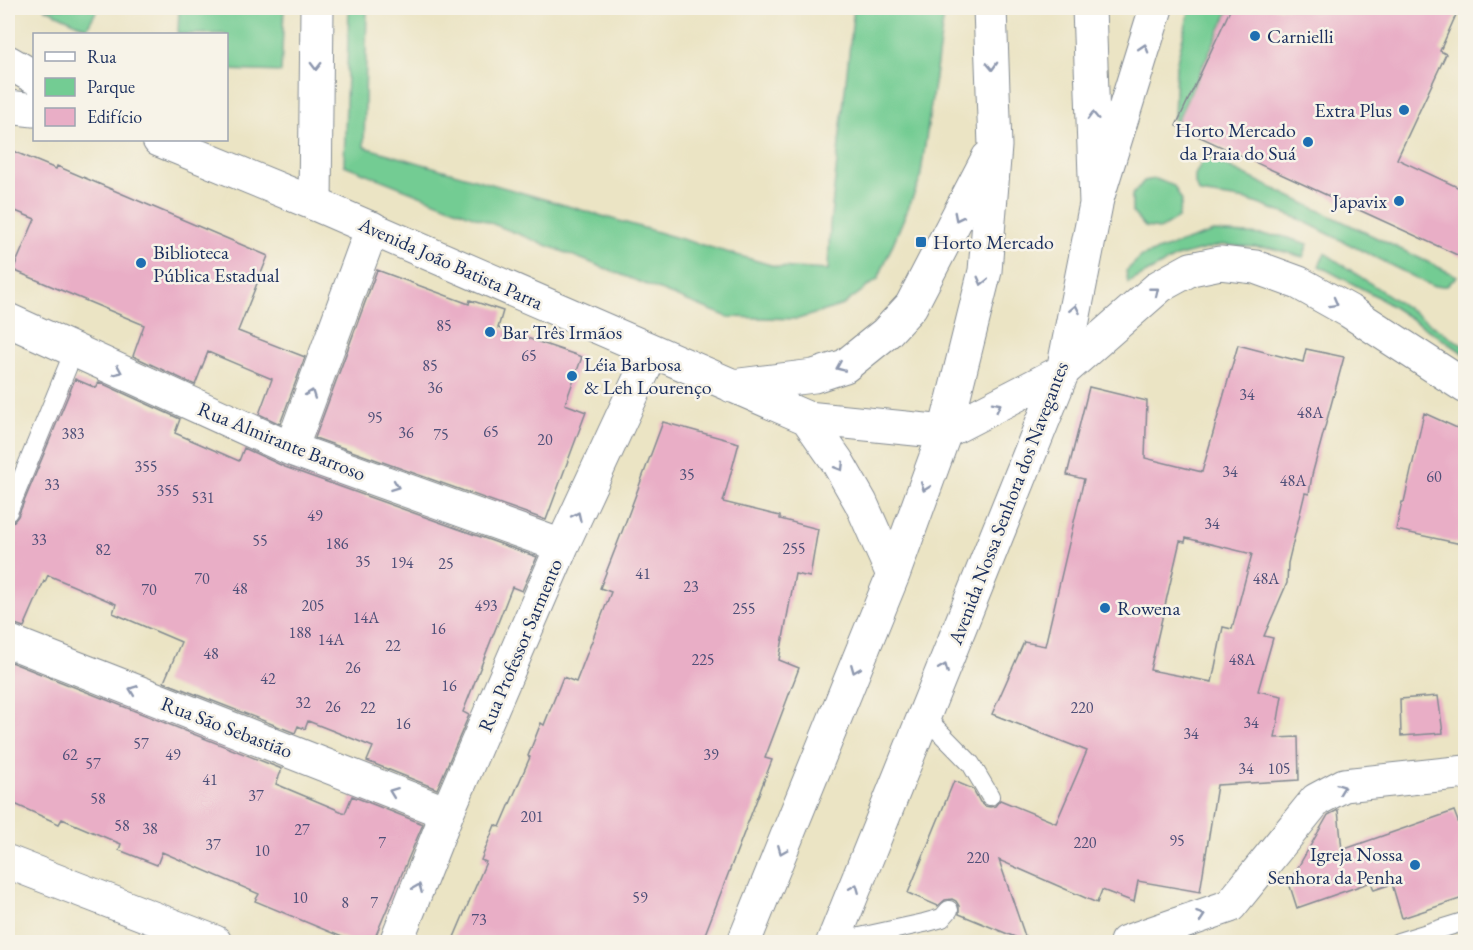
<svg xmlns="http://www.w3.org/2000/svg" width="1473" height="950" font-family="'EB Garamond',serif">
<style>
.green{fill:#73cc93;stroke:#477e78;stroke-width:1.5}
.building{fill:#e9aec6;fill-rule:evenodd}
.lines{fill:none;stroke-linecap:round;stroke-linejoin:round}
.lane-casing{stroke:#838a91;stroke-width:20}
.street-casing{stroke:#838a91;stroke-width:35}
.secondary-casing{stroke:#838a91;stroke-width:35}
.lane{stroke:#fff;stroke-width:18}
.street{stroke:#fff;stroke-width:33}
.secondary{stroke:#fff;stroke-width:33}
.oneway{stroke:#8d97ae}
.poi-dot{fill:#1f6fb2;stroke:#f7f3e8;stroke-width:2}
.labels{text-anchor:middle;stroke-width:5;stroke-linejoin:round;paint-order:stroke}
.number-label{font-size:16px;fill:#4e4f78}
.poi-label{font-size:20px;fill:#1b2f5e;stroke:#f7f3e8;text-anchor:start}
.street-label{font-size:20px;fill:#1b2f5e;stroke:#f7f3e8}
</style>
<rect width="100%" height="100%" fill="#f7f3e8"/>
<filter id="ink" filterUnits="userSpaceOnUse"><feTurbulence type="fractalNoise" baseFrequency=".0167" numOctaves="2"/><feDisplacementMap in="SourceGraphic" scale="12" xChannelSelector="R" yChannelSelector="G"/><feConvolveMatrix kernelMatrix="1 2 1 2 8 2 1 2 1" color-interpolation-filters="sRGB"/></filter>
<filter id="wash" filterUnits="userSpaceOnUse"><feTurbulence type="fractalNoise" baseFrequency=".008" numOctaves="4" result="noise"/><feDisplacementMap in="SourceGraphic" scale="24" xChannelSelector="R" yChannelSelector="G"/><feGaussianBlur stdDeviation="1.35" result="paint"/><feColorMatrix in="noise" values="0 0 0 0 0 0 0 0 0 0 0 0 0 0 0 0 0 1.4 0 .05"/><feComposite in="paint" operator="in"/></filter>
<g filter="url(#wash)">
<rect width="100%" height="100%" fill="#ebe4c4"/>
<!-- green -->
<path class="green" d="M44,8h54l-11,20z
M179,8h105l-3,64 -54,-2 -1,-36h-48z
M349,8h18l-3,139 414,120 50,3 2,-45 24,-217h91l-25,172 -42,99 -35,26 -45,14 -70,-2 -384,-152z
M1190,8h40l-54,115 -2,-2 2,-56z
M1205,156l252,120 -10,10h-15l-135,-68 -50,-18 -47,-7 -5,-9v-9z
M1154,179h2l18,7 8,15 -4,17 -18,11 -15,-2 -13,-15v-17l12,-14z
M1213,232l68,4 27,8 -5,13 -32,-9 -50,-3 -45,12 -48,26 -2,-12 16,-15z
M1325,253l140,94v7l-89,-58 -57,-30z"/>
<g id="blocks">
<!-- building -->
<path class="building" d="M1231,8h228l-19,43 6,3 -49,105 69,32v68l-290,-133z
M8,149l48,20 1,-3 211,90 -30,75 67,26 -25,67 -21,-10 13,-35 -64,-27 -13,33 -62,-29 11,-31 -131,-55 22,-51 -27,-11z
M377,270l92,34 1,-4 33,11 -5,17 84,29 -17,47 21,8 -40,108 -231,-82z
M1238,345l65,17 3,-13 38,8 -32,118 -3,19 -4,-1 -17,70 -1,20 -23,53 9,2 -15,53 24,5 -7,42 23,-1 1,43 -82,5 -17,107 -62,-11 -4,21 -32,-12 -5,13 -98,-43 28,82 -68,-28v-8l-3,-5 -4,-2 -7,1 -7,6 -30,-13 46,-112 19,8 7,13 5,4 5,1 5,-1 5,-6 56,23 31,-72 -95,-37 32,-72 21,4 39,-167 -17,-4 22,-88 58,14 -2,57 57,14zM1186,538l66,16 -20,75 -9,-2 -11,55 -62,-12 30,-129 5,1z
M75,379l21,9 3,-6 81,37 -5,14 64,28 5,-13 41,19 252,90 -15,34 -10,-4 -49,125 6,3 -32,74 -70,-28 6,-14 -32,-13 -33,-13 -3,8 -7,-3 -3,7 -131,-51 17,-40 -68,-29 3,-9 -68,-29 -3,7 -1,-1 -20,46 -9,-3 -7,-1v-100l6,-2 4,-5z
M1424,413l42,19v113l-70,-15 6,-28h2z
M663,422l76,21 -16,59 57,14v3l38,10 -8,48 -15,-3 -16,86 20,8 -34,90 7,2 -70,182h-250l34,-80 -5,-2 14,-35 5,2 30,-70 -2,-1 13,-33 3,2 19,-48 13,5 35,-90 -11,-4 23,-59z
M8,661l274,108 -6,15 69,29 7,-17 71,28 -50,118h-19l-99,-41 4,-7 -97,-42 -5,13 -38,-15 2,-6 -59,-25 -3,5 -51,-23z
M1438,696l5,37 -42,3 -1,-37z
M1338,810l4,40 112,-39 12,31v55l-64,21 -10,-34 -18,6 -3,-8 -74,26 -8,-25 39,-68z"/>
</g>
</g>
<g filter="url(#ink)">
<use href="#blocks" fill-opacity="0" stroke="#838a91" stroke-width="1.5"/>
<g class="lines">
<!-- lane casing -->
<g class="lane-casing">
<path id="lane" d="M8,512l66,-161
M924,716l47,48 19,32
M837,942l87,-19 18,-5 7,-8
M1398,942l68,-21"/>
</g>
<!-- street casing -->
<g class="street-casing">
<path id="street" d="M1097,199l59,-191
M315,204l2,-196
M8,320l283,129 271,97
M1063,371l97,-85 31,-17 29,-6 35,4 44,16 50,28 117,76
M291,449l81,-221
M8,641l439,172
M8,862l207,80
M396,942l51,-129 115,-267 90,-194
M1126,942l104,-36 86,-106 28,-15 122,-13"/>
</g>
<!-- secondary casing -->
<g class="secondary-casing">
<path id="secondary" d="M8,62l26,15
M8,107l26,3
M159,140l156,64 492,214 138,14
M732,386l82,-10 31,-10 41,-33 25,-27 77,-148
M807,418l30,43 24,42 32,72
M945,432l118,-61
M744,942l149,-367 52,-143 40,-161 10,-125 -5,-138
M833,942l230,-571 33,-167 -7,-196"/>
</g>
<!-- lane -->
<use href="#lane" class="lane"/>
<!-- street -->
<use href="#street" class="street"/>
<!-- secondary -->
<use href="#secondary" class="secondary"/>
</g>
<!-- one-way arrows -->
<defs><path id="oneway-chevron" d="M-2-3.5L2.5 0L-2 3.5" fill="none" stroke-width="1.6" stroke-linecap="round" stroke-linejoin="round" transform="scale(1.5)"/></defs>
<g class="oneway">
<use href="#oneway-chevron" transform="translate(1144 48) rotate(-73)"/>
<use href="#oneway-chevron" transform="translate(316 66) rotate(91)"/>
<use href="#oneway-chevron" transform="translate(992 66) rotate(88)"/>
<use href="#oneway-chevron" transform="translate(1093 116) rotate(-92)"/>
<use href="#oneway-chevron" transform="translate(958 217) rotate(117)"/>
<use href="#oneway-chevron" transform="translate(982 281) rotate(104)"/>
<use href="#oneway-chevron" transform="translate(1155 291) rotate(-39)"/>
<use href="#oneway-chevron" transform="translate(1334 303) rotate(29)"/>
<use href="#oneway-chevron" transform="translate(1075 309) rotate(-79)"/>
<use href="#oneway-chevron" transform="translate(840 367) rotate(157)"/>
<use href="#oneway-chevron" transform="translate(118 371) rotate(24)"/>
<use href="#oneway-chevron" transform="translate(311 394) rotate(-70)"/>
<use href="#oneway-chevron" transform="translate(997 406) rotate(-27)"/>
<use href="#oneway-chevron" transform="translate(840 467) rotate(59)"/>
<use href="#oneway-chevron" transform="translate(395 486) rotate(20)"/>
<use href="#oneway-chevron" transform="translate(925 487) rotate(110)"/>
<use href="#oneway-chevron" transform="translate(577 516) rotate(-65)"/>
<use href="#oneway-chevron" transform="translate(944 668) rotate(-68)"/>
<use href="#oneway-chevron" transform="translate(855 669) rotate(112)"/>
<use href="#oneway-chevron" transform="translate(133 690) rotate(-159)"/>
<use href="#oneway-chevron" transform="translate(1341 788) rotate(-21)"/>
<use href="#oneway-chevron" transform="translate(393 792) rotate(-159)"/>
<use href="#oneway-chevron" transform="translate(782 850) rotate(112)"/>
<use href="#oneway-chevron" transform="translate(418 888) rotate(-68)"/>
<use href="#oneway-chevron" transform="translate(855 888) rotate(-68)"/>
<use href="#oneway-chevron" transform="translate(1201 916) rotate(-19)"/>
</g>
</g>
<!-- markers -->
<g class="poi-dot">
<circle cx="1255" cy="36" r="6"/>
<circle cx="1404" cy="110" r="6"/>
<circle cx="1308" cy="142" r="6"/>
<circle cx="1399" cy="201" r="6"/>
<rect x="915" y="236" width="12" height="12" rx="3"/>
<circle cx="141" cy="263" r="6"/>
<circle cx="490" cy="332" r="6"/>
<circle cx="572" cy="376" r="6"/>
<circle cx="1105" cy="608" r="6"/>
<circle cx="1415" cy="865" r="6"/>
</g>
<g class="labels">
<!-- number labels -->
<g class="number-label">
<text x="444" y="331">85</text>
<text x="529" y="361">65</text>
<text x="430" y="371">85</text>
<text x="435" y="393">36</text>
<text x="1247" y="400">34</text>
<text x="1310" y="418">48A</text>
<text x="375" y="423">95</text>
<text x="491" y="437">65</text>
<text x="406" y="438">36</text>
<text x="73" y="439">383</text>
<text x="441" y="440">75</text>
<text x="545" y="445">20</text>
<text x="146" y="472">355</text>
<text x="1230" y="477">34</text>
<text x="687" y="480">35</text>
<text x="1434" y="482">60</text>
<text x="1293" y="486">48A</text>
<text x="52" y="490">33</text>
<text x="168" y="496">355</text>
<text x="203" y="503">531</text>
<text x="315" y="521">49</text>
<text x="1212" y="529">34</text>
<text x="39" y="545">33</text>
<text x="260" y="546">55</text>
<text x="337" y="549">186</text>
<text x="794" y="554">255</text>
<text x="103" y="555">82</text>
<text x="363" y="567">35</text>
<text x="402" y="568">194</text>
<text x="446" y="569">25</text>
<text x="643" y="579">41</text>
<text x="202" y="584">70</text>
<text x="1266" y="584">48A</text>
<text x="691" y="592">23</text>
<text x="240" y="594">48</text>
<text x="149" y="595">70</text>
<text x="313" y="611">205</text>
<text x="486" y="611">493</text>
<text x="744" y="614">255</text>
<text x="366" y="623">14A</text>
<text x="438" y="634">16</text>
<text x="300" y="638">188</text>
<text x="331" y="645">14A</text>
<text x="393" y="651">22</text>
<text x="211" y="659">48</text>
<text x="703" y="665">225</text>
<text x="1242" y="665">48A</text>
<text x="353" y="673">26</text>
<text x="268" y="684">42</text>
<text x="449" y="691">16</text>
<text x="303" y="708">32</text>
<text x="333" y="712">26</text>
<text x="368" y="713">22</text>
<text x="1082" y="713">220</text>
<text x="1251" y="728">34</text>
<text x="403" y="729">16</text>
<text x="1191" y="739">34</text>
<text x="141" y="749">57</text>
<text x="70" y="760">62</text>
<text x="173" y="760">49</text>
<text x="711" y="760">39</text>
<text x="93" y="769">57</text>
<text x="1246" y="774">34</text>
<text x="1279" y="774">105</text>
<text x="210" y="785">41</text>
<text x="256" y="801">37</text>
<text x="98" y="804">58</text>
<text x="532" y="822">201</text>
<text x="122" y="831">58</text>
<text x="150" y="834">38</text>
<text x="302" y="835">27</text>
<text x="1177" y="846">95</text>
<text x="382" y="848">7</text>
<text x="1085" y="848">220</text>
<text x="213" y="850">37</text>
<text x="262" y="856">10</text>
<text x="978" y="863">220</text>
<text x="300" y="903">10</text>
<text x="640" y="903">59</text>
<text x="345" y="908">8</text>
<text x="374" y="908">7</text>
<text x="479" y="925">73</text>
</g>
<!-- poi labels -->
<g class="poi-label">
<text x="1267" y="43">Carnielli</text>
<text x="1392" y="117" text-anchor="end">Extra Plus</text>
<text x="1296" y="137" text-anchor="end">Horto Mercado<tspan x="1296" dy="23">da Praia do Suá</tspan></text>
<text x="1387" y="208" text-anchor="end">Japavix</text>
<text x="933" y="249">Horto Mercado</text>
<text x="153" y="259">Biblioteca<tspan x="153" dy="23">Pública Estadual</tspan></text>
<text x="502" y="339">Bar Três Irmãos</text>
<text x="584" y="371">Léia Barbosa<tspan x="584" dy="23">&amp; Leh Lourenço</tspan></text>
<text x="1117" y="615">Rowena</text>
<text x="1403" y="861" text-anchor="end">Igreja Nossa<tspan x="1403" dy="23">Senhora da Penha</tspan></text>
</g>
<!-- street labels -->
<g class="street-label">
<text transform="translate(451 263) rotate(24)" y="7">Avenida João Batista Parra</text>
<text transform="translate(282 441) rotate(22)" y="7">Rua Almirante Barroso</text>
<text transform="translate(1008 503) rotate(-69)" y="7">Avenida Nossa Senhora dos Navegantes</text>
<text transform="translate(520 645) rotate(-67)" y="7">Rua Professor Sarmento</text>
<text transform="translate(227 727) rotate(21)" y="7">Rua São Sebastião</text>
</g>
</g>
<!-- margin -->
<rect width="1473" height="950" fill="none" stroke="#f7f3e8" stroke-width="30"/>
<!-- legend -->
<rect x="33" y="33" width="195" height="108" fill="#f7f3e8" stroke="#9fa5b1" stroke-width="1.5"/>
<rect x="45" y="52" width="30" height="9" fill="#ffffff" stroke="#9fa5b1" stroke-width="1.5"/>
<text x="87" y="63" font-size="18" fill="#1b2f5e">Rua</text>
<rect x="45" y="78" width="30" height="18" fill="#73cc93" stroke="#9fa5b1" stroke-width="1.5"/>
<text x="87" y="93" font-size="18" fill="#1b2f5e">Parque</text>
<rect x="45" y="108" width="30" height="18" fill="#e9aec6" stroke="#9fa5b1" stroke-width="1.5"/>
<text x="87" y="123" font-size="18" fill="#1b2f5e">Edifício</text>
</svg>
